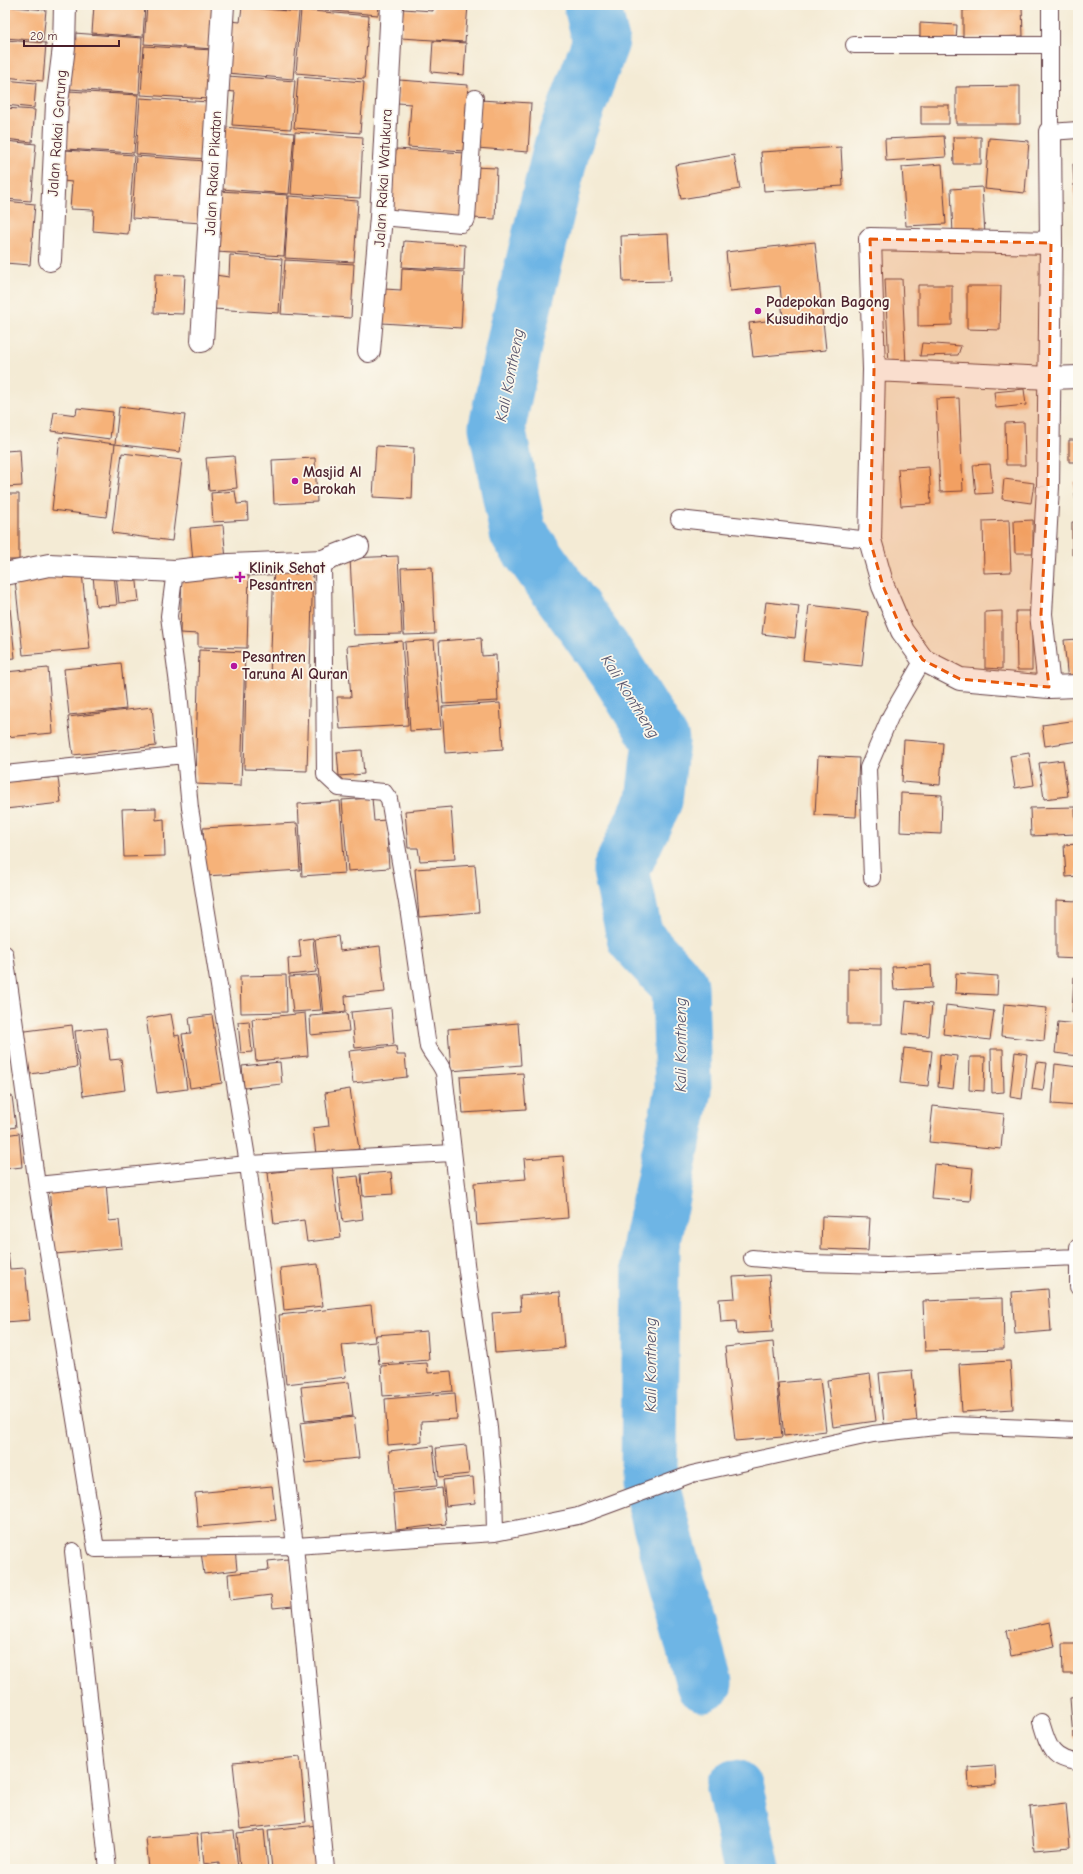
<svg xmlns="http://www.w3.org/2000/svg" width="1083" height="1874" font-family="'Comic Neue',sans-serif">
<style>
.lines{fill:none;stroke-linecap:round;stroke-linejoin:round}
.river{stroke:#6eb5e5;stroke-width:57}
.building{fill:#f6b279}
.service-casing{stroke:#643e44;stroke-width:18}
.minor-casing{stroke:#643e44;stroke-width:24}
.service{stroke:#fff;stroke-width:16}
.minor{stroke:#fff;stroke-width:22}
.marked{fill:#e8590c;fill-opacity:0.2;stroke:#e8590c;stroke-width:3;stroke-dasharray:8 5;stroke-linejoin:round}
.poi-dot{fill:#b5179e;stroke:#fbf7ec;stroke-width:1.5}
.labels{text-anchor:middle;stroke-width:3.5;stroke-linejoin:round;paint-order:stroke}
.street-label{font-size:15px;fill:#4a1f2b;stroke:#fbf7ec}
.poi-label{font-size:15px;font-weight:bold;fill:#4a1f2b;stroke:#fbf7ec;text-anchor:start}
.water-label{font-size:16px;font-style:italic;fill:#57546c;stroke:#fbf7ec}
</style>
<rect width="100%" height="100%" fill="#fbf7ec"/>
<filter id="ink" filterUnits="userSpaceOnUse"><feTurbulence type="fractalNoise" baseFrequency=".025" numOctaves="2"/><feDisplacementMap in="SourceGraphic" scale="8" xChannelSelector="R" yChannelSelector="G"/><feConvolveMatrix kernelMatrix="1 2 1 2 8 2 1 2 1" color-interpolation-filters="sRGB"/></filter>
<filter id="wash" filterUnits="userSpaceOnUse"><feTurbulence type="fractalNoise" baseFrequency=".012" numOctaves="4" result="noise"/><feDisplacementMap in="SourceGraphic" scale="16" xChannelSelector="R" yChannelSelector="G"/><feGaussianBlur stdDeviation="0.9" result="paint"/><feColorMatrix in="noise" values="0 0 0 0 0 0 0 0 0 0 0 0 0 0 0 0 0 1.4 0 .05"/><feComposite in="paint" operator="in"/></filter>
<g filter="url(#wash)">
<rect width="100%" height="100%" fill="#f4ebd5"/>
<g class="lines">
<!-- river -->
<path class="river" d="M592,5l9,36 -39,106 -44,181 -21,99 21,106 98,136 45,72 -7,59 -33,70 14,68 45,48 3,104 -32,155 -2,234 55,204
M735,1788l17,81"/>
</g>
<g id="blocks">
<!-- building -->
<path class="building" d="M94,5h51l-2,32 -51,-4z
M147,5h69l-3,44 -69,-5z
M245,5h55l-1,6z
M301,5h78l-1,10 -77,-7z
M433,5h35l-3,37 -64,-4 2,-29 30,2z
M5,6l41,4 -3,31 -38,-3z
M242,7l57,5 -6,67 -66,-6 4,-52 9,1z
M1022,7l1,29 -60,2v-28z
M301,10l68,6 -5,63 -68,-6z
M920,23l37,2 -1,16 -36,-2z
M74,33l68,5 -3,56 -69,-5z
M5,40l41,3 -3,38 -38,-4z
M433,41l33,2 -2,32 -33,-3z
M144,46l68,4 -3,49 -68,-4z
M228,76l67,5 -4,48 -59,-4 3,-33 -8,-1z
M298,77l66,5 -4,51 -66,-5z
M5,80l31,3 -2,25 -29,-3z
M399,80l69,5 -5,66 -55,-4 3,-43 -13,-1z
M1020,86v38h-64v-37z
M68,91l70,4 -4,58 -69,-4z
M140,98l70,4 -4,57 -70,-5z
M480,100l51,3 -3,49 -51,-4z
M921,105h28v19h-28z
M5,108l30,2 -3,32 -27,-3z
M225,127l69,6 -5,61 -68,-5z
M295,132l68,5 -3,61 -69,-4z
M944,136l2,21 -60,4 -1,-22z
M953,137h28v27h-27z
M989,138l40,3 -4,52 -40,-4z
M5,141l31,3 -5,57 -26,-2z
M841,147l2,39 -79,5 -3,-39z
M396,149l69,4 -4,64 -70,-4z
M65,150l69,5 -6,79 -35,-3 1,-21 -24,-1 2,-27 -9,-1z
M734,155l6,34 -59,10 -6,-34z
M136,156l70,5 -5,62 -69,-5z
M942,164l4,60 -40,2 -4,-59z
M1073,164h5v44h-3z
M472,167l25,1 -2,51 -24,-1z
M982,187l3,47 -32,1 -2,-46z
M219,191l69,4 -4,61 -68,-4z
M289,196l69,5 -4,61 -69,-4z
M5,201l30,3 -5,61 -25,-2z
M668,234l3,47 -48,1 -2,-46z
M404,241l61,4 -1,25 -62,-3z
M815,242l11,108 -73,7 -4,-34 34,-4 -3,-33 -50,5 -4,-39z
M230,255l52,4 -3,54 -66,-4 2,-34 14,2z
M285,260l69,4 -3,54 -70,-4z
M402,268l62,4 -3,56 -79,-5 2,-34 17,1z
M155,274l30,1 -2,39 -29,-1z
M885,279h17l4,87h-17z
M918,285h34v40l-34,1z
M967,286h34l-1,44 -33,-1z
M922,343l39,3 -3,9 -38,1z
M1024,389l2,16 -30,3 -2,-16z
M959,398l4,93 -23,1 -4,-93z
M119,407l66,8 -5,37 -65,-8z
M77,408l36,4 -3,27 -59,-8 3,-19 22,3z
M1024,422l1,43h-19l-1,-42z
M60,437l55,7 -9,73 -54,-7z
M1069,440h9v22h-9z
M376,446l38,2 -2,51 -39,-2z
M20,450l2,36 -17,1v-36z
M122,453l60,7 -10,81 -60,-8z
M234,456l3,32 -28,3 -3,-33z
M315,458l2,44 -43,2 -2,-44z
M990,464l3,29 -17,1 -3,-29z
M929,467l2,37 -30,2 -3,-37z
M1004,479l30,4 -3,20 -29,-4z
M1078,481v25h-2l-2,-24z
M235,491l2,13 10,-1 1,17 -35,2 -2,-29z
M5,494h14v66h-14z
M1009,520l2,52 -27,1 -1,-52z
M1033,520v33h-18l-1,-32z
M1072,522h6v33h-6z
M223,525l3,35 -33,2 -3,-34z
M398,556l4,78 -48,1 -4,-77z
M274,565l39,1 -6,205 -63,-2 2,-91 24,1z
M432,567l3,67 -31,1 -3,-67z
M182,571l67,3 -2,74 -49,-1v-13l-18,-1z
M82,573l8,76 -67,6 -8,-76z
M136,573l3,28 -20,2 -3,-29z
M114,574l3,31 -21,1 -3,-30z
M8,588l7,70 -10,1v-70z
M766,602l33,4 -4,32 -33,-4z
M809,605l59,7 -6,54 -59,-6z
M1002,611v58l-17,-1v-56z
M1016,611h16v59h-15z
M481,638l1,18 14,-1 2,46 -55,3 -4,-63z
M1078,639v41l-10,2 -4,-42z
M434,640l7,89 -31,2 -5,-89z
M402,641l6,84 -68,4 -3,-32h14l-4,-51z
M199,650l46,2 -4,134 -46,-2z
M121,663l5,46 -57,6 -5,-46z
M48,668l5,65 -48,4v-65z
M500,703l3,46 -58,4 -3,-46z
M152,707l4,39 -83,9 -5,-38z
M1078,720v21l-33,5 -3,-21z
M904,740l39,3 -3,42 -38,-3z
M362,750l2,24 -25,2 -2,-24z
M1029,753l5,32 -19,3 -5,-32z
M818,756l41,2 -3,59 -41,-2z
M1063,760l5,36 -24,3 -5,-36z
M58,777l3,26 -56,6v-27z
M901,793l41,2 -1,39 -41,-2z
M372,798l2,23 12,-1 3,48 -41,3 -6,-71z
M340,801l5,72 -43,3 -4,-72z
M451,807l4,52 -35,2 -2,-13h-10l-3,-37z
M1075,807l1,27 -45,2 -1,-28z
M156,808v12l8,-1 1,37 -41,1 -2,-48z
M297,823l3,47 -94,6 -3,-48z
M1078,844v32l-12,1 -2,-32z
M475,865l4,47 -60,5 -4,-48z
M1056,900l22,1v58l-22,-1z
M338,936l2,15 40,-5 5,46 -40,4 1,15 -23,3 -8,-75z
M313,938l3,34 -27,3 -1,-17 13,-1 -2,-17z
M931,965l1,23 -38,2 -2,-23z
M848,968l33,1v55h-33z
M956,973l42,3 -1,19 -42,-2z
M286,975l1,37 -46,1 -1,-37z
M317,975l4,35 -28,2 -4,-35z
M1074,977h4v36h-6z
M906,1001l26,3 -3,32 -26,-2z
M1004,1004l43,4 -3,33 -43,-5z
M946,1005l48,6 -4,29 -47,-6z
M391,1008l3,36 -39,4 -4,-36z
M305,1013l3,43 -52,5 -4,-42z
M347,1013l2,18 -38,4 -1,-19z
M171,1014l4,22 4,-1 8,54 -30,4 -11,-75z
M212,1015l10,68 -32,5 -8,-54 9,-1 -2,-15z
M249,1021l3,31 -11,1 -3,-31z
M1058,1022l20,2v32l-23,-3z
M518,1023l3,42 -70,6 -3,-42z
M72,1025l5,42 -53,8 -6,-43z
M106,1028l4,32 11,-1 4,31 -42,6 -8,-65z
M396,1046l1,9h8l2,22 -54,6 -4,-32z
M904,1048l28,3 -4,35 -28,-3z
M991,1049h12l1,43 -12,1z
M1015,1052l12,2 -5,45 -12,-2z
M940,1054l17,2 -4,33 -15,-2z
M970,1057h15l-1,34 -15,-1z
M280,1062l2,22 -38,4 -2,-22z
M1036,1062l11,1 -4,28 -11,-2z
M1055,1064l23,3v39l-26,-2z
M523,1073l3,36 -63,4 -3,-36z
M350,1089l9,60 -43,6 -3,-27 16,-2 -4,-33z
M12,1096l4,31 -11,2v-32z
M933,1106l71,8 -3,35 -72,-7z
M19,1133l3,34 -17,2v-34z
M563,1156l5,62 -91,7 -3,-42 52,-4 -2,-20z
M934,1164l39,4 -3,33 -39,-3z
M332,1165l9,73 -34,4 -3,-22 -30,4 -6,-51z
M391,1172l2,22 -30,2 -2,-22z
M358,1176l5,43 -20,3 -5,-44z
M106,1182l3,39 10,-1 3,28 -67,6 -6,-66z
M822,1216l48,2 -2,33 -47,-2z
M5,1253h3l2,16 15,-1 5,52 -25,2z
M318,1264l5,42 -39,4 -4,-42z
M769,1275l4,57 -36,2 -1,-13 -15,1 -2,-23 16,-1 -2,-21z
M1048,1289l3,42 -36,3 -3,-42z
M560,1292l4,56 -69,5 -3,-40 29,-2 -1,-16z
M1003,1298l1,51 -79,2 -2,-50z
M371,1305l4,37 -33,3 4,32 -60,7 -7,-69z
M427,1331l2,29 -50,4 -3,-29z
M773,1342l9,95 -47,4 -10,-94z
M1010,1361l3,48 -51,3 -3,-48z
M427,1363l1,10 23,-2 2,20 -70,5 -2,-30z
M912,1370l5,51 -33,3 -5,-51z
M870,1374l6,47 -43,6 -6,-47z
M820,1379l6,52 -42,5 -6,-53z
M349,1382l4,34 -48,5 -4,-34z
M455,1393l2,26 -36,2 1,21 -34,3 -3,-46z
M354,1417l5,41 -54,5 -5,-40z
M466,1445l3,29 -30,3 -3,-29z
M433,1446l4,40 -44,4 -4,-39z
M473,1477l2,26 -29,3 -3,-26z
M272,1486l4,34 -78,7 -3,-34z
M442,1488l4,36 -50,6 -3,-37z
M235,1549l2,21 -33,4 -3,-22z
M288,1559l5,47 -20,2 -2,-13 -41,5 -2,-26 41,-4 -1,-9z
M1050,1622l5,25 -44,9 -5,-25z
M1062,1644h16v30h-15z
M1078,1697v41h-5l-3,-40z
M300,1757l6,65 -66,7 -7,-66z
M995,1765l1,20 -27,2 -1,-20z
M1066,1803l4,44 -36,3 -4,-43z
M1075,1816h3v24h-2z
M319,1825l4,44h-51l-4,-39z
M264,1830l4,39h-28l-3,-36z
M234,1831l4,38h-19v-7l-15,2 -3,-30z
M197,1834l3,35h-51l-3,-31z"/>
</g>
</g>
<g filter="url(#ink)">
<use href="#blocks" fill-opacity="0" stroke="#643e44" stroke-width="1"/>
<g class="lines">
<!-- service casing -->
<g class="service-casing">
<path id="service" d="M1050,5v127l28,-2
M854,45h196
M381,217l80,7 6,-5 8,-121
M679,519l191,21
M323,561l2,214 14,13 45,4 5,7 20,115 19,133c5,10 12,15 16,26l23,199 22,156 5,60 1,45
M175,571l-6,45 10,76 11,116 58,356 47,382 31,323
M5,774l179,-19
M872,878l-4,-110 23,-53 32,-55
M5,954l32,231 59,364 199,-3 200,-13 83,-17 114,-42 181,-40 80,-9 125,5
M37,1185l211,-21 204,-11
M1078,1247v40
M752,1258l56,5 79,2 190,-8
M73,1551l35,318
M1041,1722c7,23 10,38 37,40"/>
</g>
<!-- minor casing -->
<g class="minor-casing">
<path id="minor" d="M1051,243l-181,-4 4,131 -4,170 13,46 19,45 21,29 37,19 89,8 29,-1
M50,260l7,-157 7,-56 1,-42
M202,341l21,-336
M369,351l12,-134 11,-212
M874,370l176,8 28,-1
M5,574l44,-9 126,6 54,-6 94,-4 35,-14
M1049,687l-8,-73 7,-127 3,-244 -1,-111"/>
</g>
<!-- service -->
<use href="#service" class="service"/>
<!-- minor -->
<use href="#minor" class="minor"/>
</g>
</g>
<!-- marked area -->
<path class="marked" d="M870,239l181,4 -3,244 -7,127 8,73 -89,-8 -37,-19 -21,-29 -19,-45 -13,-46 4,-170z"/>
<!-- markers -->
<g class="poi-dot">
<circle cx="758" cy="311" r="4"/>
<circle cx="295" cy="481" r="4"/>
<path d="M238 571h4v4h4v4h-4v4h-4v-4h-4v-4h4z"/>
<circle cx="234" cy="666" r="4"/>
</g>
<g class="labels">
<!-- street labels -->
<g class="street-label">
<text transform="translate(57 133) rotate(-86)" y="5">Jalan Rakai Garung</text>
<text transform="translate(213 173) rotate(-87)" y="5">Jalan Rakai Pikatan</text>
<text transform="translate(383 178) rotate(-87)" y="5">Jalan Rakai Watukura</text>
</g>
<!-- poi labels -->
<g class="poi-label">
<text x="766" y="307">Padepokan Bagong<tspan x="766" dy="17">Kusudihardjo</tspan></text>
<text x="303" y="477">Masjid Al<tspan x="303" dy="17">Barokah</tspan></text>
<text x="249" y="573">Klinik Sehat<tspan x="249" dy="17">Pesantren</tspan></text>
<text x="242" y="662">Pesantren<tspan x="242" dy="17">Taruna Al Quran</tspan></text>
</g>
<!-- water labels -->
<g class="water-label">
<text transform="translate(509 375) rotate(-79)" y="6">Kali Kontheng</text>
<text transform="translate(631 696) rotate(58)" y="6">Kali Kontheng</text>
<text transform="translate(680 1045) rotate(-90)" y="6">Kali Kontheng</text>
<text transform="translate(650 1365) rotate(-90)" y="6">Kali Kontheng</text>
</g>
</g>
<!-- margin -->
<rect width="1083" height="1874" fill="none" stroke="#fbf7ec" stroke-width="20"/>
<!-- scale -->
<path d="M24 40v6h95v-6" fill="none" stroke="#4a1f2b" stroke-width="2"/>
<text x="30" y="40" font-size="12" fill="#4a1f2b" stroke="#fbf7ec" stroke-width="3" paint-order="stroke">20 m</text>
</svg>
